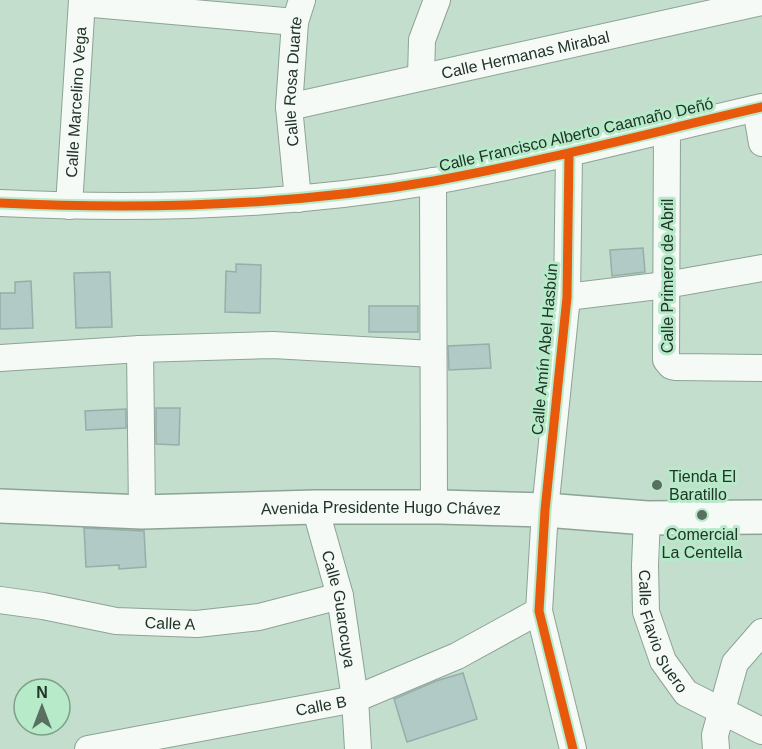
<svg xmlns="http://www.w3.org/2000/svg" width="762" height="749" font-family="Helvetica,sans-serif">
<style>
.building{fill:#b1cac5;stroke:#96aea9;stroke-width:1.5}
.lines{fill:none;stroke-linecap:round;stroke-linejoin:round}
.street-casing{stroke:#8da395;stroke-width:28}
.secondary-casing{stroke:#8da395;stroke-width:36}
.street{stroke:#f6faf7;stroke-width:26}
.secondary{stroke:#f6faf7;stroke-width:33}
.cycleway-casing{stroke:#b7eac9;stroke-width:13}
.cycleway{stroke:#e8590c;stroke-width:9}
.poi-dot{fill:#597061;stroke:#b7eac9;stroke-width:2}
.labels{text-anchor:middle;stroke-width:6;stroke-linejoin:round;paint-order:stroke}
.street-label{font-size:16px;fill:#203428;stroke:#b7eac9}
.poi-label{font-size:16px;fill:#203428;stroke:#b7eac9;text-anchor:start}
</style>
<rect width="100%" height="100%" fill="#c3decc"/>
<!-- building -->
<path class="building" d="M643,248l2,24 -33,4 -2,-26z
M236,264l25,1 -1,48 -35,-1 1,-41 10,1z
M110,272l2,55 -36,1 -2,-55z
M31,281l2,47 -33,1v-36h15v-11z
M369,306h49v26h-49z
M489,344l2,24 -42,2 -1,-24z
M156,408h24l-1,37 -23,-1z
M126,409v19l-40,2 -1,-19z
M84,528l60,3 2,36 -27,2v-4l-33,2z
M463,673l14,46 -70,23 -13,-43 42,-18z"/>
<g class="lines">
<!-- street casing -->
<g class="street-casing">
<g id="street">
<path d="M82,3l213,19"/>
<path d="M421,77l1,-37 15,-40"/>
<path id="s1" d="M289,107l473,-105"/>
<path d="M756,109l6,34"/>
<path d="M667,130l-1,230 5,6 5,1 86,1"/>
<path d="M569,154l-2,143 -22,213 -6,101 34,138"/>
<path d="M433,181l1,326"/>
<path id="s2" d="M298,199l-9,-92 6,-85 7,-22"/>
<path d="M0,203c145,7 291,3 434,-22 111,-20 219,-49 328,-74"/>
<path id="s3" d="M69,206l13,-206"/>
<path d="M567,297l99,-12 96,-17"/>
<path d="M140,349l2,163"/>
<path d="M0,358l140,-9 133,-4 160,9"/>
<path id="s4" d="M315,507l25,89 15,103 3,50"/>
<path id="s5" d="M647,518l-2,47 1,47 17,49 23,32 76,38"/>
<path id="s6" d="M0,600l43,6 73,15 81,3 62,-7 81,-21"/>
<path id="s7" d="M88,749l267,-50 102,-43 82,-45"/>
<path d="M716,749l-1,-14 20,-72 27,-31"/>
</g>
</g>
<!-- secondary casing -->
<g class="secondary-casing">
<g id="secondary">
<path id="s8" d="M0,506l142,6 173,-5h125l105,3 102,8 115,-1"/>
</g>
</g>
<!-- street -->
<use href="#street" class="street"/>
<!-- secondary -->
<use href="#secondary" class="secondary"/>
<!-- cycleway casing -->
<g class="cycleway-casing">
<path id="cycleway" d="M569,154l-2,143 -22,213 -6,101 34,138
M0,203c145,7 291,3 434,-22 111,-20 219,-49 328,-74"/>
</g>
<!-- cycleway -->
<use href="#cycleway" class="cycleway"/>
</g>
<!-- markers -->
<g class="poi-dot">
<circle cx="657" cy="485" r="6"/>
<circle cx="702" cy="515" r="6"/>
</g>
<g class="labels">
<!-- street labels -->
<g class="street-label">
<text dy="6" stroke="none"><textPath href="#s1" startOffset="242">Calle Hermanas Mirabal</textPath></text>
<text dy="6" stroke="none"><textPath href="#s2" startOffset="118">Calle Rosa Duarte</textPath></text>
<text dy="6" stroke="none"><textPath href="#s3" startOffset="104">Calle Marcelino Vega</textPath></text>
<text transform="translate(576 134) rotate(-13)" y="6">Calle Francisco Alberto Caamaño Deñó</text>
<text transform="translate(667 276) rotate(-90)" y="6">Calle Primero de Abril</text>
<text transform="translate(544 349) rotate(-85)" y="6">Calle Amín Abel Hasbún</text>
<text dy="6" stroke="none"><textPath href="#s8" startOffset="381">Avenida Presidente Hugo Chávez</textPath></text>
<text dy="6" stroke="none"><textPath href="#s4" startOffset="105">Calle Guarocuya</textPath></text>
<text dy="6" stroke="none"><textPath href="#s6" startOffset="172">Calle A</textPath></text>
<text dy="6" stroke="none"><textPath href="#s5" startOffset="117">Calle Flavio Suero</textPath></text>
<text dy="6" stroke="none"><textPath href="#s7" startOffset="237">Calle B</textPath></text>
</g>
<!-- poi labels -->
<g class="poi-label">
<text x="669" y="482">Tienda El<tspan x="669" dy="18">Baratillo</tspan></text>
<text x="702" y="540" text-anchor="middle">Comercial<tspan x="702" dy="18">La Centella</tspan></text>
</g>
</g>
<!-- north arrow -->
<g transform="translate(42 707)"><circle r="28" fill="#b7eac9" stroke="#7ba189" stroke-width="1.5"/>
<path d="M0-4.5L10 22L0 15L-10 22Z" fill="#597061"/>
<text y="-9" font-size="16" font-weight="bold" text-anchor="middle" fill="#203428">N</text>
</g>
</svg>
